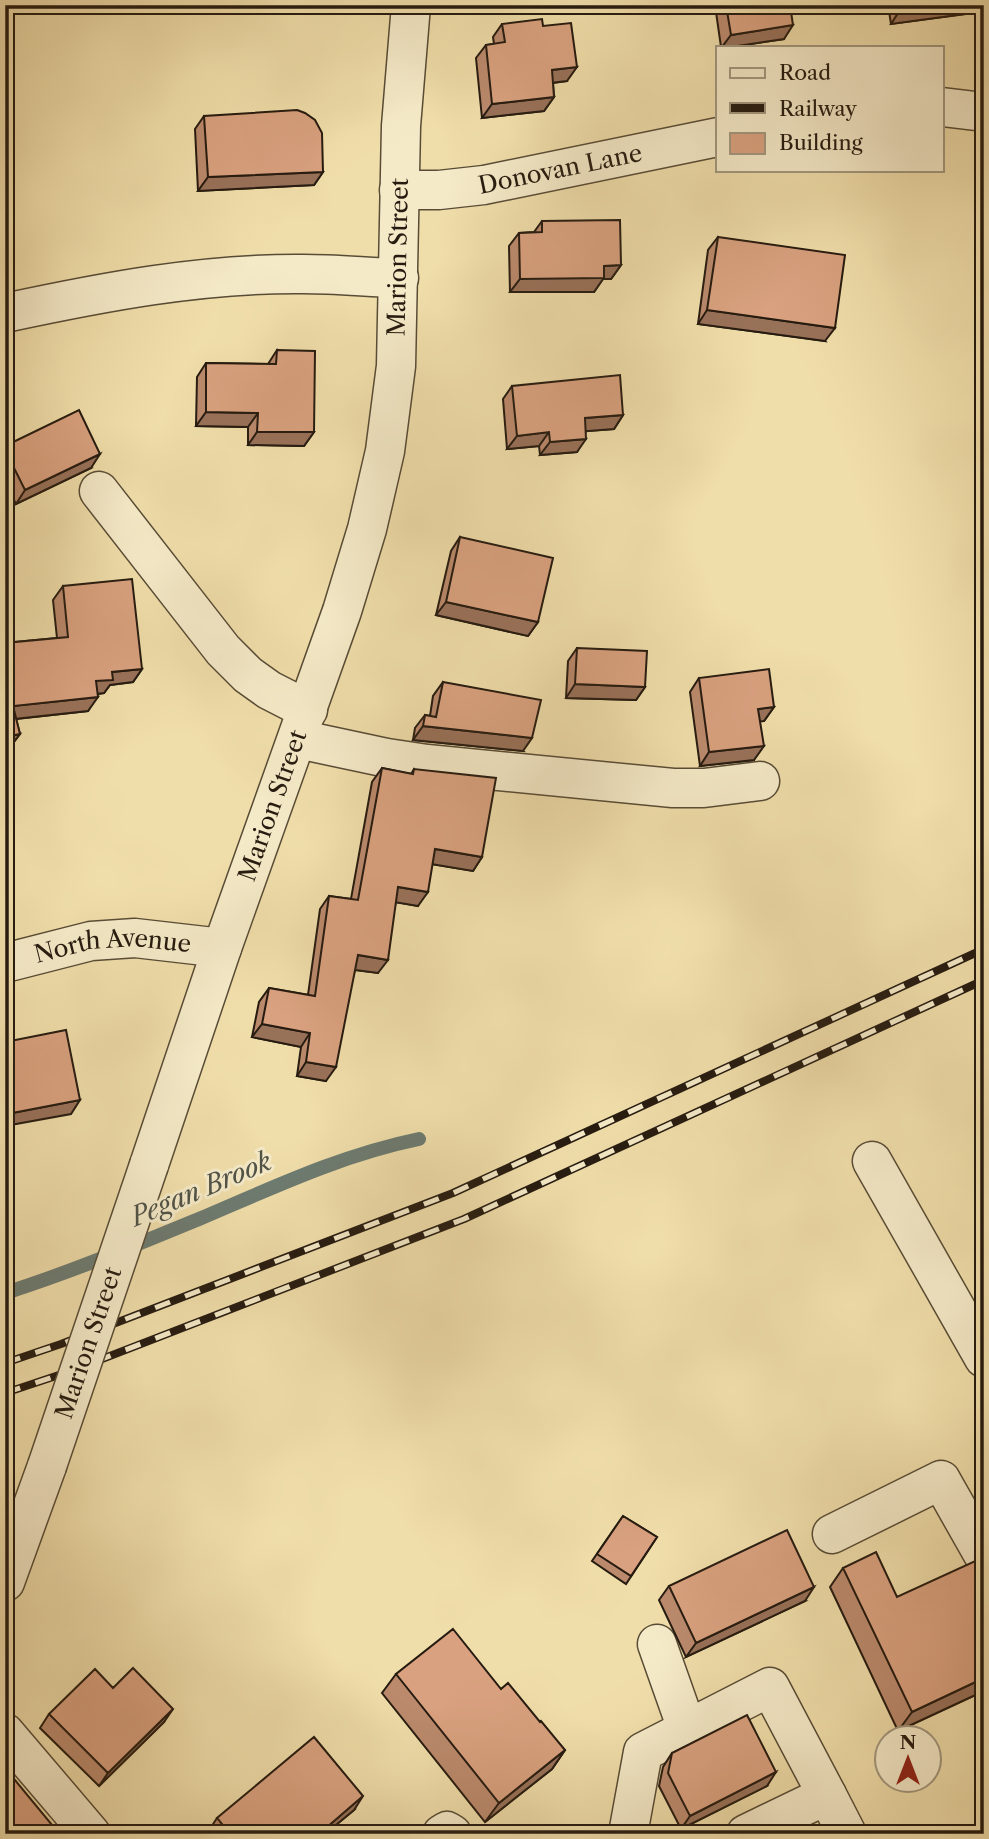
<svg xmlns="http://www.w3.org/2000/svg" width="989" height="1839" font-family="'Libre Caslon Text',serif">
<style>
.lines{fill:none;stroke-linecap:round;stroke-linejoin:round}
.stream{stroke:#6d7b71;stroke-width:14}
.minor-casing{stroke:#584c36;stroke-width:41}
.minor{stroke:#f5eac8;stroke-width:38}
.rail-casing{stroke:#261b10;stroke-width:8}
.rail{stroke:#f5eac8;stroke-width:5;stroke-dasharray:16;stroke-linecap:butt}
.minor-bridge-casing{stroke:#584c36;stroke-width:41;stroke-linecap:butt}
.minor-bridge{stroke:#f5eac8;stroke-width:38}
.wall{fill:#bb8a6d;stroke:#261b10;stroke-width:2}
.shaded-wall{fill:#987159;stroke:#261b10;stroke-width:2}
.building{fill:#d9a17f;stroke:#261b10;stroke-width:2}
.labels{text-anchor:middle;stroke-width:6;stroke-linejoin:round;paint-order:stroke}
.street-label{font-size:24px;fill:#261b10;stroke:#f5eac8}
.water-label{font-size:26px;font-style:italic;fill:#505348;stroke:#f5eac8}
</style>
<rect width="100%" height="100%" fill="#f0deaa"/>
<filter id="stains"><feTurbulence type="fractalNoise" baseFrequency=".00286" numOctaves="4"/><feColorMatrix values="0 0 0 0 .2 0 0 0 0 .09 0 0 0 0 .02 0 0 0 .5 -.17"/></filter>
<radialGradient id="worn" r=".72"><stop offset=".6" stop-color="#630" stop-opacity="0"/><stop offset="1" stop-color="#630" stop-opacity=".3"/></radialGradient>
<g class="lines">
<!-- stream -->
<path class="stream" d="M5,1293c66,-21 131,-48 194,-74 73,-31 142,-64 220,-80"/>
<!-- minor casing -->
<g class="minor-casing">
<g id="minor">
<path d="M942,107l42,5"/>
<path id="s1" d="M399,190h40l45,-5 234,-48"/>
<path d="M5,313c98,-21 197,-40 298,-39 32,0 64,3 96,4"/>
<path d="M99,491l124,159 25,25 21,15 39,20"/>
<path d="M298,739l89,19 40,6 246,24h31l56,-7"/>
<path id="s2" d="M5,963l86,-22 44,-3 87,10"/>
<path d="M872,1161l112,197"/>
<path id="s3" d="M149,1165l73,-217 120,-337 25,-82 18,-78 11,-85 5,-240 10,-121"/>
<path d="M832,1534l109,-54 43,76"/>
<path d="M5,1582l42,-116"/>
<path d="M657,1644l30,85"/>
<path d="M5,1733l86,101"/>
<path d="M442,1834l5,-3 5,3"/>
<path d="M628,1834l15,-82 127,-65 57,108"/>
<path d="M746,1834l81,-39 20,39"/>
</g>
</g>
<!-- minor -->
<use href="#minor" class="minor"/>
<!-- rail casing -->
<g class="rail-casing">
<path id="rail" d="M5,1363l56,-19 392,-151 531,-244
M5,1393l66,-22 393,-152 520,-239"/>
</g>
<!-- rail -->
<use href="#rail" class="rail"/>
<!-- minor-bridge casing -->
<g class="minor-bridge-casing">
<g id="minor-bridge">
<path id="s4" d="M47,1466l102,-301"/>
</g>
</g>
<!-- minor-bridge -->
<use href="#minor-bridge" class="minor-bridge"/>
</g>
<!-- wall -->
<path class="wall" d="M715,5h75l-6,34 -53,8h-10z
M888,5h83l-6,9 -74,10z
M502,24l41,2 24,55 -14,2 1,14 -10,14 -62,7 -6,-60 10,-13 8,-1 -1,-7z
M204,116l119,56 -9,13 -116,6 -3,-62z
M542,221l79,44 -10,14h-8l-9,13h-84l-1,-46 10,-13 15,-1z
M718,237l107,104 -127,-17 10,-74z
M277,350l37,82 -10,14 -56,-1v-18l-52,-1 1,-49 9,-14 62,1z
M512,386l111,29 -9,14 -28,2 -9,21 -37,3 -1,-9 -32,3 -4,-50z
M5,446l86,22 -75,36 -11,-21z
M460,537l78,85 -10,14 -92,-21 15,-64z
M63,586l79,83 -9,13 -23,3 -6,8 -6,1 -10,17 -72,8 4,15 -10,13 -5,-104 52,-5 -4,-38z
M577,648l68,39 -9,13 -70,-2 2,-37z
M699,678l75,29 -10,14h-4l-6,39 -54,6 -10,-74z
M443,682l80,69 -110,-11 2,-12 10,-13 5,1 3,-20z
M382,768l29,6 3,-5 68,88 -9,14 -41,-7 -14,42 -22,-4 -18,71 -23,-3 -29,111 -29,-5 4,-29 -49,-10 7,-35 10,-14 39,7 12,-86 9,-13 22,3 21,-117z
M623,1516l34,21 -31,47 -34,-23z
M843,1568l54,29 87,94 -86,40 -68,-144z
M669,1586l136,15 -119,56 -27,-57z
M396,1674l105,15 39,33 25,28 -13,19 -67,53 -103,-129z
M113,1688l51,34 -65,64 -59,-58 9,-14z
M672,1753l95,33 -86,43 -22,-43 4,-19z
M354,1810l-29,24h-115l-2,-2 9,-14z"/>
<!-- shaded-wall -->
<path class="shaded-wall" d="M939,5h32l-6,9 -74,10 9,-14z
M793,25l-9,14 -53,8h-9l9,-12z
M577,67l-10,14 -25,3 10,-14z
M554,97l-10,14 -62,7 10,-14z
M323,172l-9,13 -116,6 10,-14z
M621,265l-10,14h-8l-9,13h-84l10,-13 84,-13z
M707,310l128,18 -10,13 -127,-17z
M206,412l52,1 -10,14 -52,-1z
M623,415l-9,14 -39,3 10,-14z
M257,432h57l-10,14 -56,-1z
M549,432l-10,14 -32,3 10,-13z
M586,439l-9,13 -37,3 10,-13z
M100,454l-9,14 -75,36 9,-14z
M446,602l92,20 -10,14 -92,-21z
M142,669l-9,13 -23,3 -6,8 -17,2 9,-14 16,-9z
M575,684l70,3 -9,13 -70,-2z
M98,697l-10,14 -83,9 8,-14z
M774,707l-10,14 -15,2 9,-14z
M423,726l109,12 -9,13 -110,-11z
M20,734l-10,13 -5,1v-11z
M764,746l-10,14 -54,6 9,-14z
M435,849l47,8 -9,14 -48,-8z
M398,887l30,5 -10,14 -30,-5z
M358,955l30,5 -10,13 -30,-4z
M262,1024l48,9 -9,14 -49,-10z
M306,1062l30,5 -10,14 -29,-5z
M80,1100l-9,14 -66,12v-9l2,-3z
M814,1587l-9,14 -119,56 10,-14z
M984,1678v13l-86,40 14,-19z
M173,1709l-9,13 -65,64 9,-13z
M565,1750l-13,19 -67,53 14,-19z
M776,1772l-9,14 -86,43 9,-13z
M363,1796l-9,14 -29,24h-6z"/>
<!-- building -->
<path class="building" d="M726,5h64l3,20 -62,10z
M900,5h39l-39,5z
M542,19l1,7 28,-3 6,44 -25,3 2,27 -62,7 -6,-59 19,-3 -3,-18z
M297,110l8,3 10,7 7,13 1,39 -115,5 -4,-61z
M620,220l1,45 -17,1v12l-84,1 -1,-46 23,-1v-11z
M718,237l127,18 -10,73 -128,-18z
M277,350l38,1 -1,81h-57l1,-19 -52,-1v-49l70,1z
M620,375l3,40 -38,3 1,21 -36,3 -1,-10 -32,4 -5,-50z
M79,410l21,44 -75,36 -20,-40v-4z
M460,537l93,21 -15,64 -92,-20z
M132,579l10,90 -30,3 1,8 -17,1 2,16 -85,9 7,28 -15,3v-94l63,-6 -5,-51z
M577,648l70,3 -2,36 -70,-3z
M769,669l5,38 -16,2 6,37 -55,6 -10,-74z
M443,682l98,18 -9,38 -109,-12 2,-11 11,2z
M382,768l31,6 1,-5 82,9 -14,79 -47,-8 -7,43 -30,-5 -10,73 -30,-5 -22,112 -30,-5 4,-29 -48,-9 7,-36 46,8 14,-100 29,4z
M66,1030l14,70 -73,14 -2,-9v-29l3,-1 -3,-12v-21z
M623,1516l34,21 -26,39 -34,-22z
M787,1530l27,57 -118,56 -27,-57z
M876,1552l21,45 87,-40v121l-72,34 -69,-144z
M453,1629l48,60 7,-6 32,39 1,-1 24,29 -66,53 -103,-129z
M133,1668l40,41 -65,64 -59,-59 46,-45 18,19z
M747,1715l29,57 -86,44 -22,-43 4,-20z
M314,1737l49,59 -44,38h-89l-13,-16z
M5,1768l52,63 -3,3h-49z"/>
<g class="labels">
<!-- street labels -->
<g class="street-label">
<text dy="8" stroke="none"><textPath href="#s1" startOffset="163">Donovan Lane</textPath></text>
<text dy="8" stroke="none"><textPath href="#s3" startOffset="947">Marion Street</textPath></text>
<text dy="8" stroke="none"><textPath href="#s3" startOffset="380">Marion Street</textPath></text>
<text dy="8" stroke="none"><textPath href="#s2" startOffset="110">North Avenue</textPath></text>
<text dy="8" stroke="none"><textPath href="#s4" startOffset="130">Marion Street</textPath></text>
</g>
<!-- water labels -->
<g class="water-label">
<text transform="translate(201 1189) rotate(-23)" y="9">Pegan Brook</text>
</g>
</g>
<!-- margin -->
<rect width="989" height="1839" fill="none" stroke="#f0deaa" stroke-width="28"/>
<rect x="7" y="7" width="975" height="1825" fill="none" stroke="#261b10" stroke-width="3.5"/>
<rect x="14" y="14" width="961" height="1811" fill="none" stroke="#261b10" stroke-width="2"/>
<!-- legend -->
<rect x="716" y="46" width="228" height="126" fill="#f5eac8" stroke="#a2977e" stroke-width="2"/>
<rect x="730" y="68" width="35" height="10" fill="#f5eac8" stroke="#a2977e" stroke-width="2"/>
<text x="779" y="80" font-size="21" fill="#261b10">Road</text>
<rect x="730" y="103" width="35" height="10" fill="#261b10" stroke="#a2977e" stroke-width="2"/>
<text x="779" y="116" font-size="21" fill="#261b10">Railway</text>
<rect x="730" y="133" width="35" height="21" fill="#d9a17f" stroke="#a2977e" stroke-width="2"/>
<text x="779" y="150" font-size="21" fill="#261b10">Building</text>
<!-- north arrow -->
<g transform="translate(908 1759)"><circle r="33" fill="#f5eac8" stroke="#a2977e" stroke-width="2"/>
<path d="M0-5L12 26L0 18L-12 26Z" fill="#8f2418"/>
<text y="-10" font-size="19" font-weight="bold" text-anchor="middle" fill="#261b10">N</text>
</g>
<rect width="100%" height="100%" filter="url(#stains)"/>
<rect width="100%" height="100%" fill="url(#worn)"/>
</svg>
